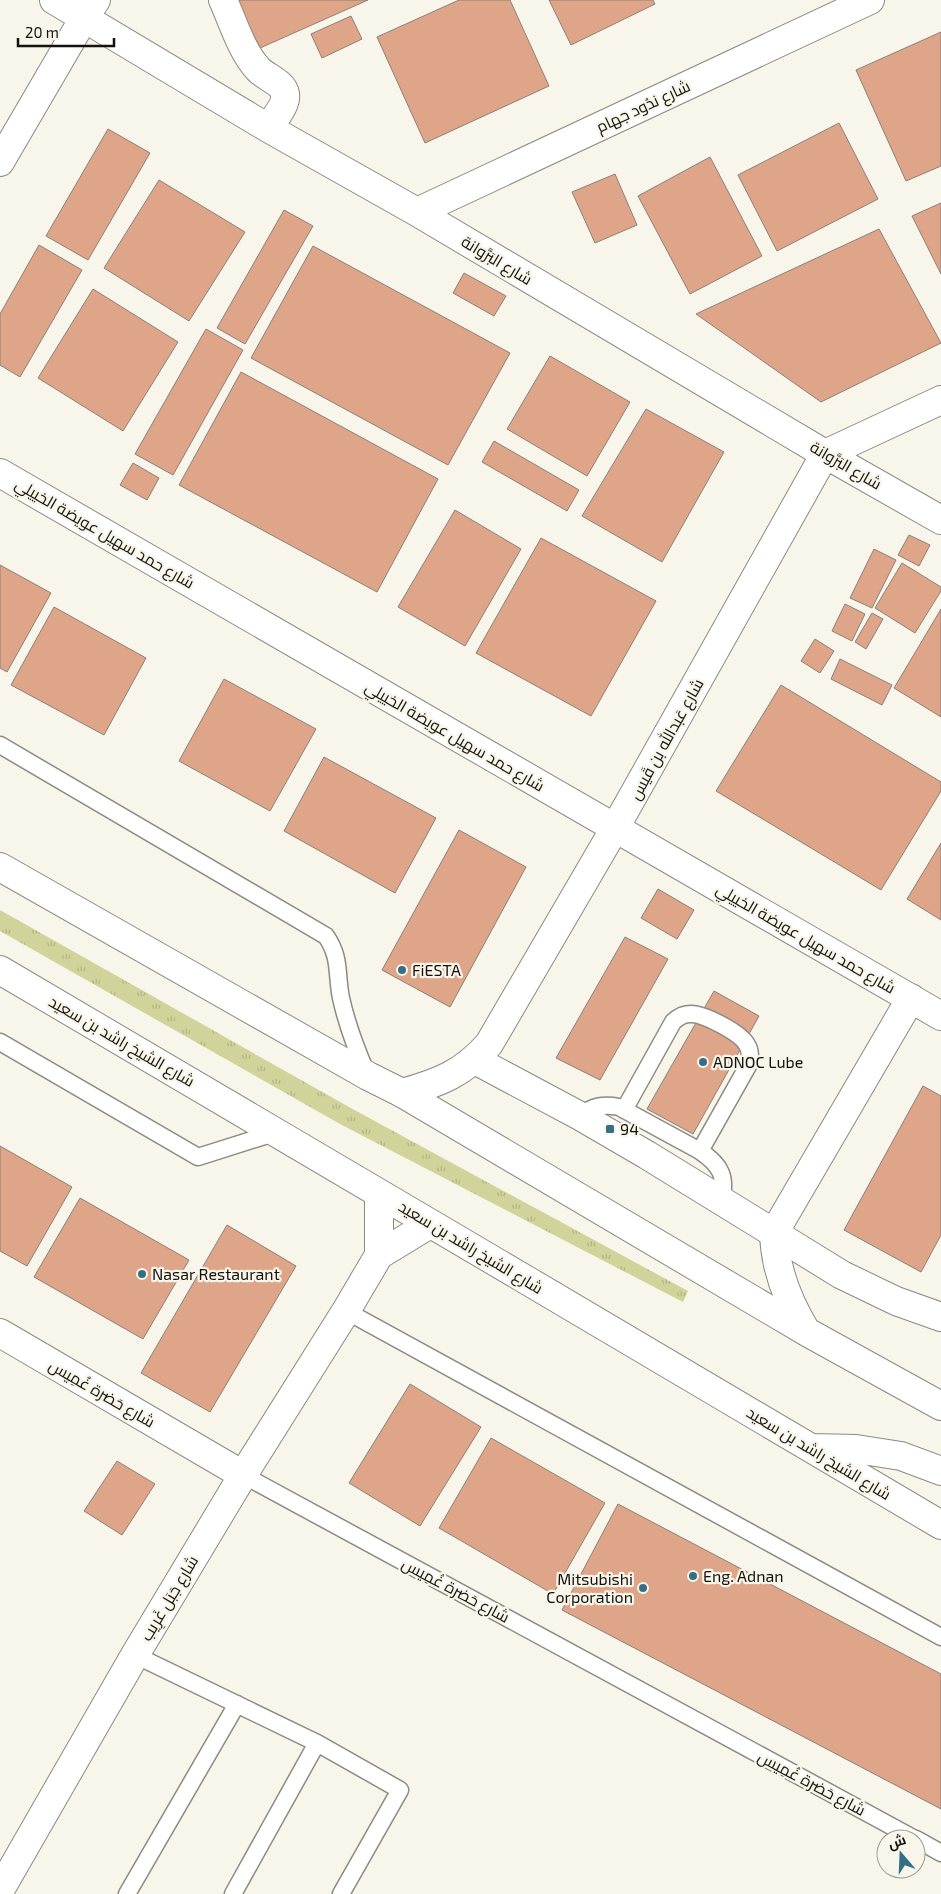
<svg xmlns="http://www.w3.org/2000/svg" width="941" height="1894" font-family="'Exo 2',Cairo,sans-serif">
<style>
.grass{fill:url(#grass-tufts)}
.building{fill:#dfa589;stroke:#8a807b}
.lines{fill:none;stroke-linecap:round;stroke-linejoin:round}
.lane-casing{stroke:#8d8a80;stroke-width:19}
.street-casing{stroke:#8d8a80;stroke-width:30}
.primary-casing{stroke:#8d8a80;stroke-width:30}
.lane{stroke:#fff;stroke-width:16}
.street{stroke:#fff;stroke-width:28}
.primary{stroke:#fff;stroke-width:28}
.poi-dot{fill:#356f87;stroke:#f8f5ea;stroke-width:2}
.labels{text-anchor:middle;stroke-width:4.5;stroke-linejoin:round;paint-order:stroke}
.street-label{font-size:16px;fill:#14120f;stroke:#f8f5ea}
.poi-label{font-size:16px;fill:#14120f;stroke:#f8f5ea;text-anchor:start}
</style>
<defs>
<pattern id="grass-tufts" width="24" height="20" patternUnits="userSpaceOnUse" patternTransform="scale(1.25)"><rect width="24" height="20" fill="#d1d49a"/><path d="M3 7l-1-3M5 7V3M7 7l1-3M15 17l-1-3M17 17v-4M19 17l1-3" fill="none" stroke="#b3b584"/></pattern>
</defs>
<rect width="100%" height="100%" fill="#f8f5ea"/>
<!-- grass -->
<path class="grass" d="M0,910l349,197 339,184 -5,11 -343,-178 -340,-193z"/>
<!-- building -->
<path class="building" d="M236,0h132l-108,48z
M459,0h51l39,86 -124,57 -48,-106z
M549,0h104l2,4 -84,41z
M351,16l11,23 -40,19 -11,-24z
M941,32v134l-35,15 -50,-111z
M839,123l39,76 -101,52 -39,-76z
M108,129l42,24 -62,107 -42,-24z
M710,157l52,99 -72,38 -52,-98z
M615,174l22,51 -42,18 -23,-51z
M159,180l86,52 -56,89 -85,-53z
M941,203v71l-29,-58z
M284,210l29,16 -68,118 -28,-16z
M879,229l62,114 -120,59 -125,-88z
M39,245l43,25 -62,107 -20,-12v-51z
M313,246l197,107 -62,112 -197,-107z
M464,273l42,23 -12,20 -41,-23z
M93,289l85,53 -55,89 -85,-53z
M206,329l37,21 -70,125 -38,-21z
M550,356l80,46 -43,74 -80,-47z
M241,372l197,107 -61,113 -198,-107z
M646,409l78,43 -62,110 -80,-46z
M494,441l85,49 -12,21 -85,-49z
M133,463l26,15 -12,22 -27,-15z
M455,510l66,39 -56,97 -67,-39z
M909,535l21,10 -11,21 -21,-11z
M541,538l115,63 -65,115 -115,-63z
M874,549l22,11 -24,48 -22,-10z
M902,563l39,24v4l-26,42 -40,-25z
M0,565l51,28 -44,79 -7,-4z
M845,604l20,10 -13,27 -20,-10z
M54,607l92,51 -42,77 -93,-50z
M941,609v108l-47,-29z
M872,613l11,6 -17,30 -11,-7z
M815,639l19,12 -14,22 -19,-12z
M840,659l52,26 -10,20 -51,-26z
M224,679l92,50 -46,82 -91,-50z
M781,685l160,97v9l-60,99 -165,-99z
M324,757l112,61 -41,75 -111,-62z
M459,830l67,37 -76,140 -68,-37z
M941,843v77l-34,-21z
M658,889l36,21 -17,29 -36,-21z
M625,937l43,22 -68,121 -44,-22z
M714,991l45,25 -66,118 -46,-25z
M923,1086l18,10v139l-20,37 -77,-42z
M0,1146l72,41 -45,79 -27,-15z
M80,1198l109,62 -46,79 -109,-62z
M227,1225l69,41 -86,146 -69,-39z
M410,1384l71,43 -61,99 -71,-43z
M491,1438l114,65 -52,91 -114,-66z
M117,1461l38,23 -33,51 -38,-24z
M618,1504l323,170v135l-379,-199z"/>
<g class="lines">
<!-- lane casing -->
<g class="lane-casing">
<path id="lane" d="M0,745l326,191c15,22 10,37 15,62 6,27 15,51 26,76
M0,1042l198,115 79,-25
M624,1110l49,-88c5,-5 10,-8 17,-8 13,-1 51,19 57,31 4,6 3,13 2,19l-49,87
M580,1116c13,-10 23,-12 39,-9l81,44c21,14 27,26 21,51
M346,1311l595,326
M243,1475l672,364
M135,1655l182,88 83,47 -59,104
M916,1839l25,14
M127,1894l110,-190
M233,1894l84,-151"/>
</g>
<!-- street casing -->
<g class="street-casing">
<path id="street" d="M54,0l214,128 149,84 408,242 116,66
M223,0c10,22 18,50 35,69 7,8 25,13 27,25 2,11 -11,25 -17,34
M0,162l84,-144 12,-18
M417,212l453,-212
M0,473l941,543
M475,1060l105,56 67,39 195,120 54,26 45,16
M402,1093c37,-10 62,-20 87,-49l126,-216 210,-374 116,-54
M379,1194v61
M774,1233l137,-235
M0,1333l243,142
M0,1890l135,-235 108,-180 103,-164 33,-56 51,-31"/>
</g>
<!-- primary casing -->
<g class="primary-casing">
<path id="primary" d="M0,867l368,209 34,17 405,239 134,74
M0,970c315,184 627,370 941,555
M774,1233c1,36 13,67 32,98
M812,1448l44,1 45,7 40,15"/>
</g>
<!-- lane -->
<use href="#lane" class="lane"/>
<!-- street -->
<use href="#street" class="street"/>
<!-- primary -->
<use href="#primary" class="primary"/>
</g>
<!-- markers -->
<g class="poi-dot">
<circle cx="402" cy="970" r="5"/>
<circle cx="703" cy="1062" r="5"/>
<rect x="605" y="1124" width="10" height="10" rx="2.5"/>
<circle cx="142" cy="1274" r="5"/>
<circle cx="693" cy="1576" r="5"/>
<circle cx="643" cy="1588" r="5"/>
</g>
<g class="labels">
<!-- street labels -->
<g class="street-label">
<text transform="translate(643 106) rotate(-25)" y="6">شارع ندُود جهام</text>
<text transform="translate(497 260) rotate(31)" y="6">شارع البَرَّوانة</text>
<text transform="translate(846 465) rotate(30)" y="6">شارع البَرَّوانة</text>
<text transform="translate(105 533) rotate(30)" y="6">شارع حمد سهيل عويضة الخييلي</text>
<text transform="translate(455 736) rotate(30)" y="6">شارع حمد سهيل عويضة الخييلي</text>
<text transform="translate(666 739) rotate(-61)" y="6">شارع عَبدالله بن قَيس</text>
<text transform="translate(806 938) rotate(30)" y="6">شارع حمد سهيل عويضة الخييلي</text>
<text transform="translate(122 1041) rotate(30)" y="6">شارع الشيخ راشد بن سعيد</text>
<text transform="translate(471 1247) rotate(31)" y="6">شارع الشيخ راشد بن سعيد</text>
<text transform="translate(102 1393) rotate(30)" y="6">شارع حَضرة غُمِيس</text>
<text transform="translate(819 1453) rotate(31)" y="6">شارع الشيخ راشد بن سعيد</text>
<text transform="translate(456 1590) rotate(28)" y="6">شارع حَضرة غُمِيس</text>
<text transform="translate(169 1598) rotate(-59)" y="6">شارع جَبَل غَرِيب</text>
<text transform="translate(812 1783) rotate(28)" y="6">شارع حَضرة غُمِيس</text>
</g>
<!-- poi labels -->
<g class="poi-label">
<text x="412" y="976">FiESTA</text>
<text x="713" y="1068">ADNOC Lube</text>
<text x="620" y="1135">94</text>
<text x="152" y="1280">Nasar Restaurant</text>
<text x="703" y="1582">Eng. Adnan</text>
<text x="633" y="1585" text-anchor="end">Mitsubishi<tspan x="633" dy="18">Corporation</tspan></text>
</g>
</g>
<!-- north arrow -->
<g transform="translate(901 1854) rotate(341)"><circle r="24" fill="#f8f5ea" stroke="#9d9a92"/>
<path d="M0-4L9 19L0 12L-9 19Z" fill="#356f87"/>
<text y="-8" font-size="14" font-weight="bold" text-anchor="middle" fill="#14120f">ش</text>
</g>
<!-- scale -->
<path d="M18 38v8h96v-8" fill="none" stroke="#14120f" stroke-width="2.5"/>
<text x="25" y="38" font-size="15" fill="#14120f" stroke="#f8f5ea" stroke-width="4" paint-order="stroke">20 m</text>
</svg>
